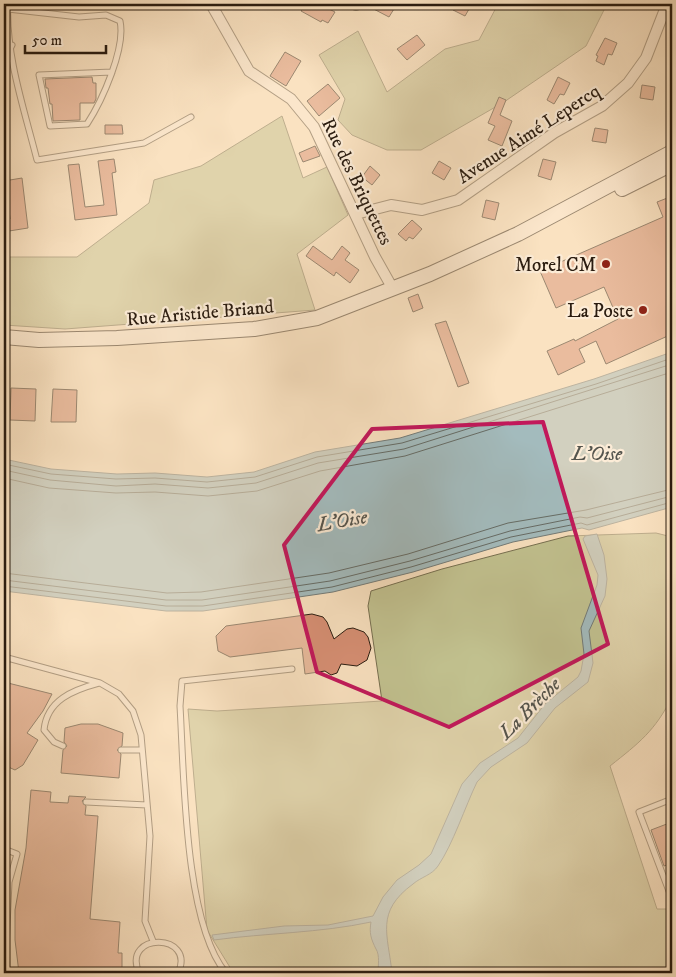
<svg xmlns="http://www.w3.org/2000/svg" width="676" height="977" font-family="'IM FELL DW Pica',serif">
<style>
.green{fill:#c2c290;stroke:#766f50}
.water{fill:#a3bbbd;stroke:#737b78}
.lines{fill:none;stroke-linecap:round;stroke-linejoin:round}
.shore{stroke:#666c66;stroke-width:1}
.building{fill:#d78f74;stroke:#2a1c10}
.lane-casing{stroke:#5e4e3c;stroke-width:7}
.street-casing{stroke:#5e4e3c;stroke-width:12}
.secondary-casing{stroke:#2a1c10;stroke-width:16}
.lane{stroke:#fcecd7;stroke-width:5}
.street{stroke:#fcecd7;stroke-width:10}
.secondary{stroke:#fcecd7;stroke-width:14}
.marked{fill:none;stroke:#c2185b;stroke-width:4;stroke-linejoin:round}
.poi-dot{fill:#8f2418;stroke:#fcecd7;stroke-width:2}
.labels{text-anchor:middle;stroke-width:4.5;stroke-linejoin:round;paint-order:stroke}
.street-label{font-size:19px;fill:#2a1c10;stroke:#fcecd7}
.poi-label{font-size:19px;fill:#2a1c10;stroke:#fcecd7;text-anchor:end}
.water-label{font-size:20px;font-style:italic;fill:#54544d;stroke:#fcecd7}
</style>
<rect width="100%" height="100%" fill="#fae2c1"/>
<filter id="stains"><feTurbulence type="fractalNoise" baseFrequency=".004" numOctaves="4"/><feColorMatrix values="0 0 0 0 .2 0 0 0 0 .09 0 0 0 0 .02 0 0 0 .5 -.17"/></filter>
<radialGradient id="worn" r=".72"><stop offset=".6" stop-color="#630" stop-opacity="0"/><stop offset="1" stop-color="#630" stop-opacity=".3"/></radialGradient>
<!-- green -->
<path class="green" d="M498,4h109l-21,42 -82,56 -83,48h-34l-35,-15 -14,-15 7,-21 -26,-44 39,-24 29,61 58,-43 34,-9z
M282,116l21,62 24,-11 21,48 -51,39 18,56 -250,19 -61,-4v-68h73l72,-54 5,-23 47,-14z
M656,533l16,4v160c-17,34 -33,46 -62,69l47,143h15v64h-342l-5,-5h-12l-4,5h-72l-6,-4 -24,-39 -19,-221 29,2 165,-10 -14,-95 3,-15 71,-22 126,-33z"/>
<!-- water -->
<path class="water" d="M672,352v155l-83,23 -7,-2 -69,14 -100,30 -80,20 -130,19h-37l-162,-20v-132l47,10 66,5 38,-1 52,4 47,-5 61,-20 85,-14 194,-59z
M597,534l7,21 3,24 -2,17 -16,35 4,32 -5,19 -33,26 -28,35 -36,24 -14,15c-12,25 -24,62 -39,84 -6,9 -17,11 -25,18 -38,28 -25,50 -21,89h-14c0,-7 2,-18 -2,-24 -5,-10 -7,-16 -5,-27 -51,11 -105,11 -157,18l-2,-5 72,-9 44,-1 45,-9 10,-19 14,-17 22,-15 12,-11 31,-70 18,-21 38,-25 27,-34 33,-27 3,-6 3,-17 -3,-26 16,-43 1,-10 -15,-36 2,-3z"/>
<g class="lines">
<!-- shore -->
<path class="shore" d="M4,464l47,10 65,5 39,-1 52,4 48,-5 62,-20 85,-14 194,-59 76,-26
M4,470l46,10 66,6 39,-2 53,4 48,-5 62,-20 86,-14 268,-85
M4,478l45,10 67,5 39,-1 53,4 49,-5 63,-20 85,-15 267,-84
M4,573l163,20 34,-1 128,-19 79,-19 100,-31 78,-13 86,-21
M4,580l162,20h36l128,-19 80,-20 100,-30 70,-14 7,1 85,-22
M4,586l162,20h37l129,-19 79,-20 100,-30 70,-14 6,2 85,-23"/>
</g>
<!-- building -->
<path class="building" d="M306,4h13l16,8 -7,11 -6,-3 -1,2 -20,-11z
M364,4h33l-8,13z
M457,4h15l-7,12 -12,-6z
M417,35l8,10 -18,15 -10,-11z
M605,38l12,5 -5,12 -4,-1 -4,11 -8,-4 2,-5 -2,-1z
M285,52l16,9 -15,25 -16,-10z
M92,77l1,6h3v16l-2,4h-14v17l-27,1 -1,-17h-2l-2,-16h-2l-1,-9z
M558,77l12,6 -6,12 -4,-1 -6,10 -7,-4z
M328,84l12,14 -21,18 -12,-15z
M642,85l13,2 -2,13 -13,-2z
M499,97l7,3 -6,15 12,6 -10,25 -14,-6 7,-14 -7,-3z
M105,125h17l1,9h-18z
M595,128l13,2 -2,13 -14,-2z
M315,146l5,10 -17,6 -4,-9z
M114,159l2,13 -4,1 5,42 -42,5 -7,-55 11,-1 6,43 19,-2 -6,-44z
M543,159l13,3 -5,18 -13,-4z
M439,161l12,7 -7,12 -12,-7z
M370,166l10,9 -8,10 -10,-8z
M22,178l6,50 -19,3 -2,-12h3l-3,-27h-3v-11z
M670,197l2,6v131l-66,30 -10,-23 -17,8 6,13 -27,13 -11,-24 27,-12 1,2 43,-22 -14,-32 -48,21 -16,-37 123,-54 -6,-15z
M486,200l13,3 -4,17 -13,-3z
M412,220l10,9 -9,10 -4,-2 -3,4 -8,-7z
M313,246l19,14 10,-14 8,7 -5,7 14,10 -9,13 -14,-11 -2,4 -28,-20z
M418,294l5,14 -10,4 -5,-14z
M446,321l23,62 -11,4 -23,-63z
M11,388l25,1 -1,32 -25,-1z
M53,389l24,1 -1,32h-25z
M312,614l11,3 4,5 7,17 13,-10 6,-1 11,4 4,5 3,11 -4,12 -10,6 -16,-2 -4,9 -6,2 -6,-4 -20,3 -3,-26 -72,9 -12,-6 -2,-15 10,-10z
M4,682l48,12 -9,17 -16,22 11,7 -15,25 -8,5 -11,-5z
M81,724h17l25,9 -1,13 -5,4 4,4 -2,24 -58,-5 2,-23 4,-4 -3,-4 1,-14z
M31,790l20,2 -1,10 18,1 1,-7 17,1 -4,4 4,5 -1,9 13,1 -8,103 30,3 -2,31h4v20h-103l-4,-33v-30l11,-62z
M672,822v41l-8,3 -13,-36z"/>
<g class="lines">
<!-- lane casing -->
<g class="lane-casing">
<path id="lane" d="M8,4c-3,50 17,108 29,156l107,-17 47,-26
M8,9l71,8 27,-2 14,6c6,27 -18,80 -33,103l-37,2 -11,-51 73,-3
M4,62l8,-17
M4,657l96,26 19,11 14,17 8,24 9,101 -5,85 8,20
M63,746l-9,-4 -10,-12c3,-30 29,-40 55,-47
M121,750h21
M672,799l-33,13 33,87
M86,802l61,3
M4,849l13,5 -8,28 -3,67 -2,1
M139,973c-18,-42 58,-40 39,0
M226,973c-42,-50 -42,-201 -46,-267l2,-25 110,-12"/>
</g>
<!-- street casing -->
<g class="street-casing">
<path id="street" d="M211,4l38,67 42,28 23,28 61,130 18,32
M355,4l1,1
M356,214l35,-9 31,5 36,-10 96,-67 48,-27 26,-23 18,-25 21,-54"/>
</g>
<!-- secondary casing -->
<g class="secondary-casing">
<path id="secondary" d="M622,189l50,-25
M4,337l35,3 78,-2 137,-9 63,-11 113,-44 88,-40 154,-82"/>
</g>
<!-- lane -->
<use href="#lane" class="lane"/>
<!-- street -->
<use href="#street" class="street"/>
<!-- secondary -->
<use href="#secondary" class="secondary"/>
</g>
<!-- marked area -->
<path d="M0 0H676V977H0ZM543,422l65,222 -159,83 -132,-55 -33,-127 88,-116z" fill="#fae2c1" fill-opacity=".55" fill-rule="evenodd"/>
<path class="marked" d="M543,422l65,222 -159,83 -132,-55 -33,-127 88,-116z"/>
<!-- markers -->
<g class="poi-dot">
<circle cx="606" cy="264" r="5"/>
<circle cx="643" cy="310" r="5"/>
</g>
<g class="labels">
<!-- street labels -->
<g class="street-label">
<text transform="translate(528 133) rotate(-33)" y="7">Avenue Aimé Lepercq</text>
<text transform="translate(358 181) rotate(64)" y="7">Rue des Briquettes</text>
<text transform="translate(200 312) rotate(-5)" y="7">Rue Aristide Briand</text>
</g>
<!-- poi labels -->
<g class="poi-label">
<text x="596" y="271">Morel CM</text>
<text x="633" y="317">La Poste</text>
</g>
<!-- water labels -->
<g class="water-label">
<text x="597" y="460">L’Oise</text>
<text transform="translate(342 520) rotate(-10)" y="7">L'Oise</text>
<text transform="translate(529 708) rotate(-45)" y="7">La Brèche</text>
</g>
</g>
<!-- margin -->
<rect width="676" height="977" fill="none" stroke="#fae2c1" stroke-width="20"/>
<rect x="5" y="5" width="666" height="967" fill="none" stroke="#2a1c10" stroke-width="2.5"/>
<rect x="10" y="10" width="656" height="957" fill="none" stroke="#2a1c10"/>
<!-- scale -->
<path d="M25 45v8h81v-8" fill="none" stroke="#2a1c10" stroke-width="2.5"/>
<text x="32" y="45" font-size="15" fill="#2a1c10" stroke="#fcecd7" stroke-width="4" paint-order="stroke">50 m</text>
<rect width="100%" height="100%" filter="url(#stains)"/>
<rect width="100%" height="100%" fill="url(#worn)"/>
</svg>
